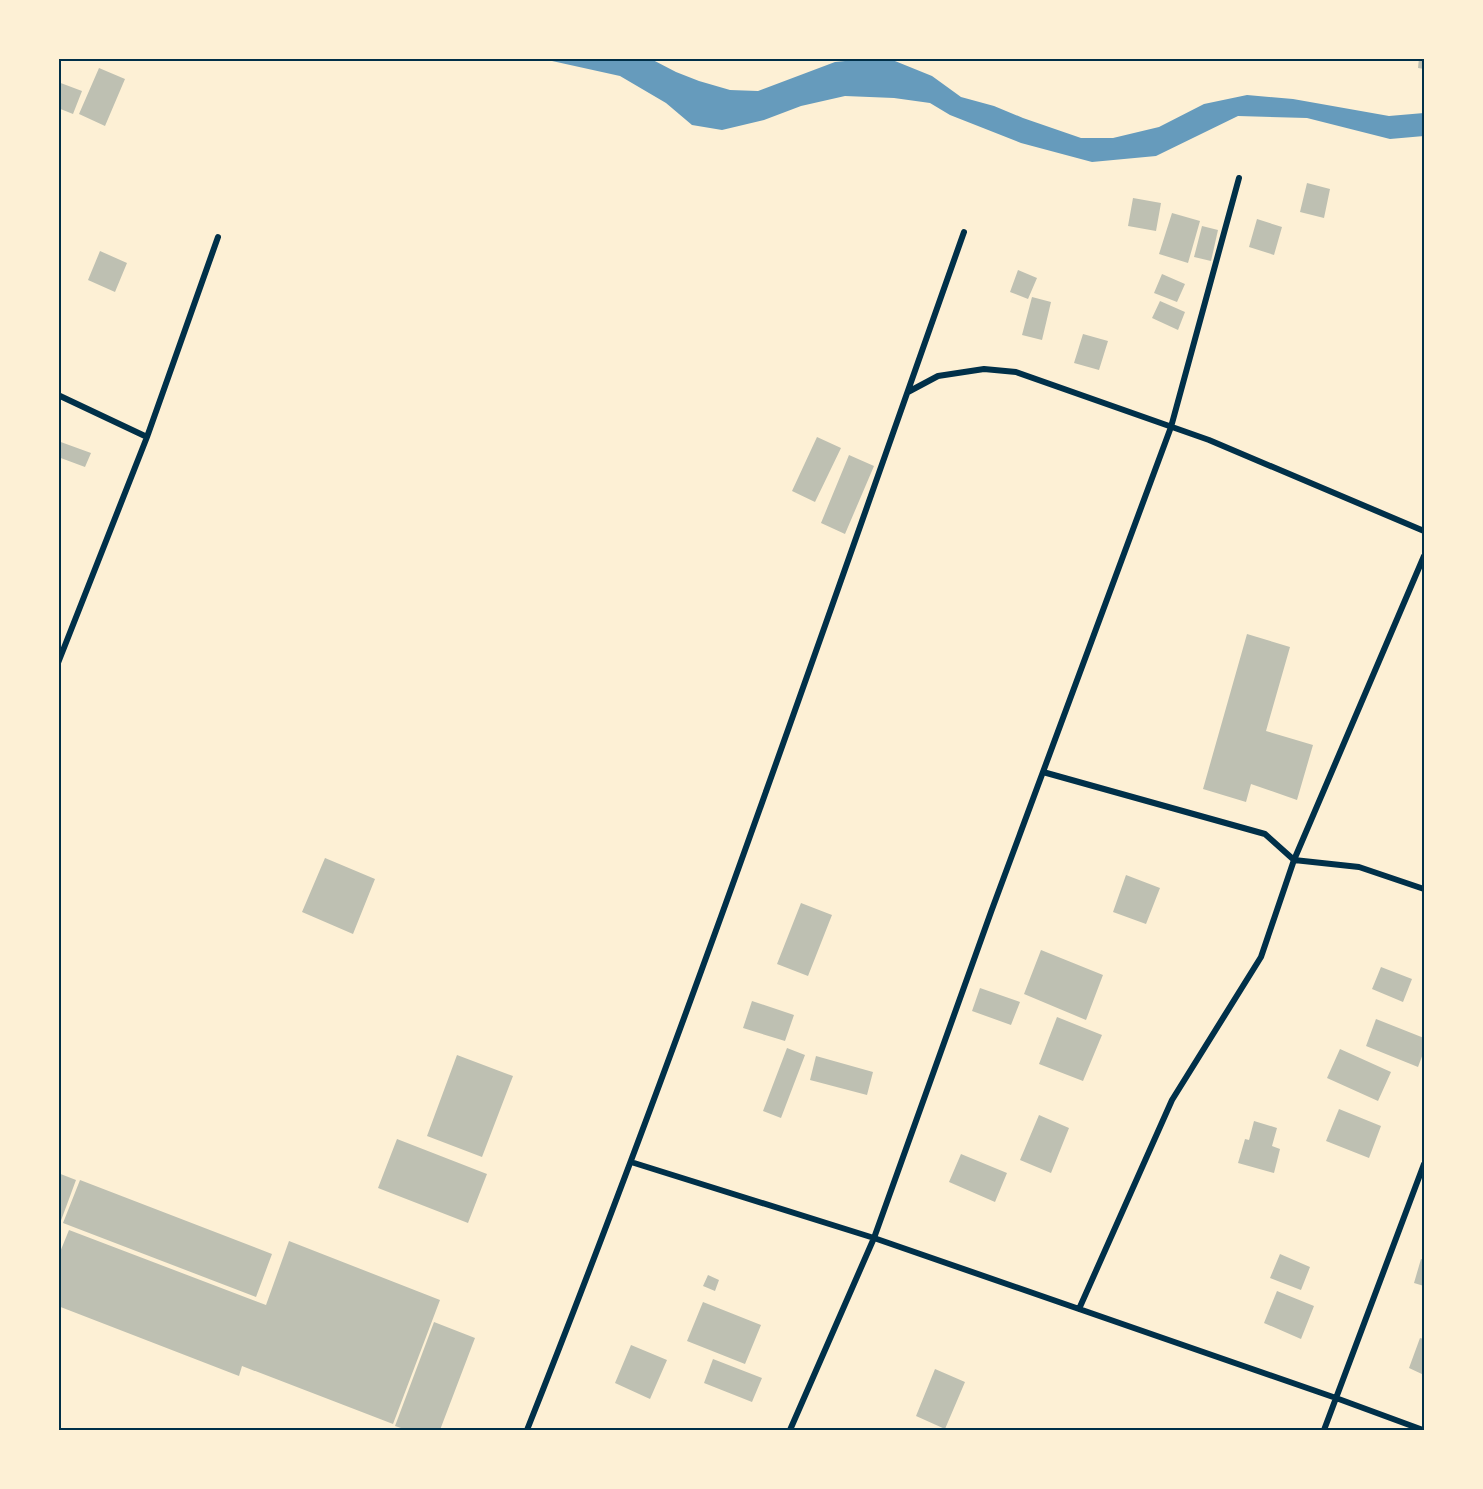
<svg xmlns="http://www.w3.org/2000/svg" width="1483" height="1489" font-family="'Space Grotesk',sans-serif">
<style>
.water{fill:#669bbc}
.building{fill:#bec0b2}
.lines{fill:none;stroke-linecap:round;stroke-linejoin:round}
.minor{stroke:#003049;stroke-width:6}
.neatline{fill:none;stroke:#003049;stroke-width:2}
</style>
<rect width="100%" height="100%" fill="#fdf0d5"/>
<!-- water -->
<path class="water" d="M543,59h108l25,13 23,9 31,9 28,1 77,-29 30,-3h25l42,17 29,21 33,9 29,12 58,20h32l46,-11 45,-23 43,-9 46,4 96,17 35,-3v23l-34,3 -83,-21 -69,-2 -82,40 -64,6 -71,-19 -71,-28 -20,-12 -36,-5 -49,-2 -44,10 -37,14 -42,10 -30,-5 -26,-22 -46,-27z"/>
<!-- building -->
<path class="building" d="M1419,58h5v11l-6,-1z
M99,68l26,11 -20,47 -26,-12z
M58,82l24,9 -9,23 -15,-6z
M1307,183l23,6 -6,29 -24,-6z
M1133,198l28,5 -5,28 -28,-5z
M1172,213l28,8 -12,42 -29,-9z
M1257,219l25,8 -8,28 -25,-8z
M1202,226l16,4 -7,31 -17,-4z
M100,251l27,12 -12,29 -27,-12z
M1018,270l19,8 -9,21 -18,-7z
M1162,274l23,10 -8,18 -23,-9z
M1032,297l19,5 -9,38 -20,-5z
M1160,301l25,11 -7,18 -26,-12z
M1083,334l25,7 -9,29 -25,-7z
M817,437l24,11 -26,54 -23,-11z
M58,441l33,12 -6,14 -27,-10z
M849,455l25,11 -29,68 -24,-11z
M1247,634l43,13 -24,84 47,14 -16,55 -46,-16 -5,18 -43,-13z
M325,858l50,21 -22,55 -51,-22z
M1126,875l34,13 -14,36 -33,-12z
M801,903l31,12 -24,61 -31,-12z
M1041,950l62,25 -17,45 -62,-26z
M1381,967l31,12 -9,23 -31,-13z
M980,988l40,14 -9,23 -39,-14z
M752,1001l42,14 -9,26 -42,-13z
M1057,1017l45,18 -19,46 -44,-17z
M1376,1019l48,19v13l-6,16 -52,-21z
M787,1048l18,7 -24,63 -18,-7z
M1340,1049l51,23 -13,29 -51,-23z
M457,1055l56,21 -31,81 -55,-21z
M816,1056l57,16 -6,23 -57,-15z
M1339,1109l42,17 -12,32 -43,-17z
M1039,1115l30,13 -18,45 -31,-13z
M1254,1121l23,7 -5,18 8,3 -6,24 -36,-10 7,-24 4,1z
M397,1139l90,35 -19,49 -90,-35z
M961,1154l46,19 -12,29 -46,-20z
M58,1173l18,7 -17,46h-1z
M80,1180l192,74 -16,43 -193,-74z
M69,1230l197,75 23,-64 151,59 -47,124 -151,-58 -3,10 -181,-70v-49z
M1280,1254l30,13 -9,23 -31,-12z
M1421,1259l3,1v26l-10,-3z
M708,1275l11,5 -4,11 -12,-5z
M1277,1291l37,15 -13,33 -37,-16z
M703,1302l58,23 -16,39 -58,-23z
M434,1322l41,16 -35,92h-33l-12,-4z
M1420,1338l4,1v36l-15,-7z
M631,1345l36,15 -17,39 -35,-16z
M713,1359l49,19 -10,24 -48,-19z
M935,1369l30,13 -20,47 -29,-13z"/>
<g class="lines">
<!-- minor -->
<path class="minor" d="M908,392l30,-16 46,-7 32,3 193,68 215,91
M58,395l89,42
M58,663l89,-226 71,-200
M1043,772l222,62 29,26 65,7 65,22
M631,1162l243,76 462,160 87,32
M1079,1309l93,-209 89,-143 33,-97 130,-304
M527,1430c157,-395 295,-797 437,-1198
M790,1430l84,-192 117,-326 180,-485 68,-249
M1324,1430l100,-266"/>
</g>
<!-- border -->
<rect width="1483" height="1489" fill="none" stroke="#fdf0d5" stroke-width="120"/>
<rect x="60" y="60" width="1363" height="1369" class="neatline"/>
</svg>
